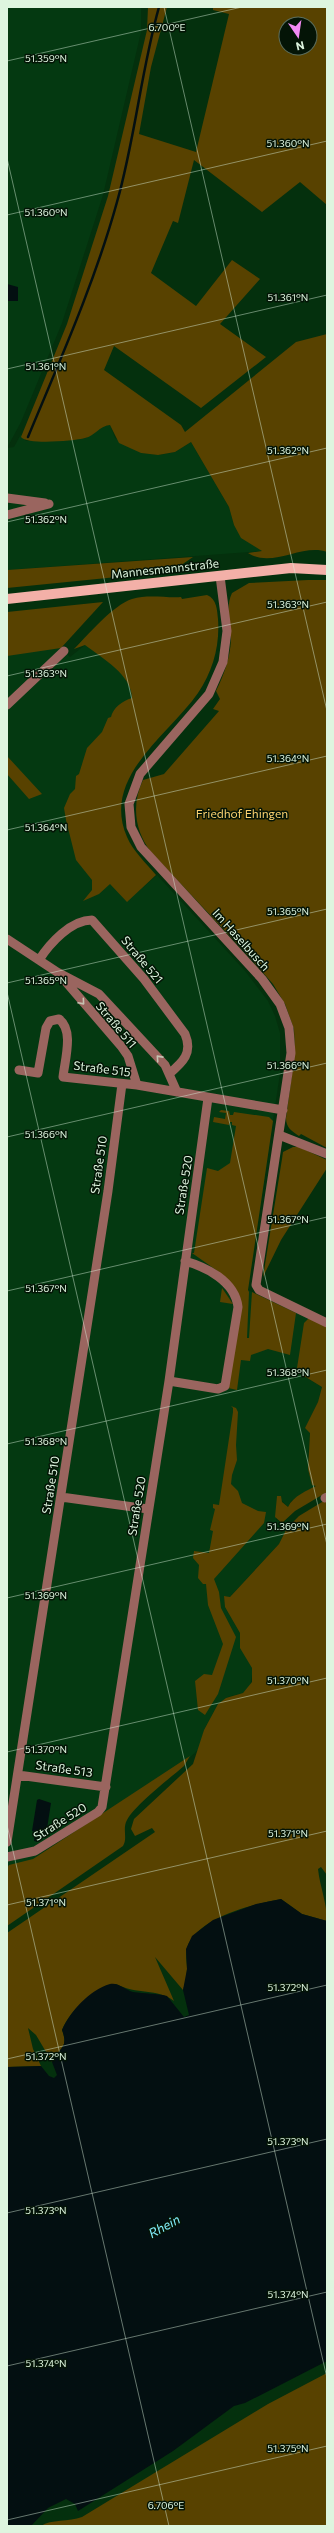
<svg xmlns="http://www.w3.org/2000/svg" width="334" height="2533" font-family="Commissioner,sans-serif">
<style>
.built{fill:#043911}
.green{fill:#584200;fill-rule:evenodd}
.water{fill:#030f11}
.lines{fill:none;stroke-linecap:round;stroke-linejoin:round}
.stream{stroke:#030f11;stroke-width:2.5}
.minor{stroke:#9a655f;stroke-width:9}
.major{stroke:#f3b0a8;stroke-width:10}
.oneway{stroke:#c6c3b2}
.ticks{fill:none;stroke:#def5df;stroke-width:1;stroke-opacity:0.45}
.labels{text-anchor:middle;stroke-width:3;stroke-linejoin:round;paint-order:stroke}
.street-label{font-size:12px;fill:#def5df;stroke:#041406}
.park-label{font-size:12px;fill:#fed471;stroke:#041406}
.water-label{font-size:13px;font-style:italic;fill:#83effd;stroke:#041406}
.ticks-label{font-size:10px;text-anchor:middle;fill:#def5df;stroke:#041406;stroke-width:3;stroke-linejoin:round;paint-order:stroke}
</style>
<rect width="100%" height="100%" fill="#04300d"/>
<!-- built -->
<path class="built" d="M7,7h134v25l-38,163 -41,128 -41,99 -14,26 7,-1 7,-13 5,7 43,-1 17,-2 18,-12 6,-1 5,13 26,15 18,2 16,-3 16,-10 38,65 5,18 29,26 -256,19z
M85,637l67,55 -59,79 10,104 24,26 30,-26 88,96 23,30 7,15 5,17v40l-32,217 61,28 -5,58 18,11 -4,15 -13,26 5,4 -2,24 8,30 -25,15 -3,6 -11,-11 -1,24 8,3 3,5 -8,16 -49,53 -6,-1 1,11 15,26v10l13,27 -3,16 -7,7 -15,4 -10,7 -14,26 -5,19 -10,9 -182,118v-1232l63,-6 -9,10 9,9 15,-12h-4l-7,4z"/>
<!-- green -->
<path class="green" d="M148,7h19l-16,60 -12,67 57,18 33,-138 -16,-4v-3h114v198l-27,-23 -38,30 -68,-52 -16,63 -5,-2 -22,52 45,33 36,-46 28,19 -40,45 46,33 -65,51 -87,-62 -10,24 77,55 4,7 111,-90 31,-8v218c-25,-9 -55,17 -79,1l14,-2 -21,-13 -7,-13 -5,-18 -38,-65 -16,10 -17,3 -17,-2 -22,-10 -9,-18c-11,1 -15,11 -25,13 -11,3 -58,7 -64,-1l46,-113 41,-128 39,-166zM286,24h24v24h-24z
M193,557l-16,11 -20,5 -150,15v-18z
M308,580h19v568l-26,-14 -2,2c-7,-5 -13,-8 -13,-18l9,-65 -1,-24 -9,-25 -12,-20 -31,-35 -91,-97c-16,-21 -20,-47 -8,-72l21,-6 55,-63 -6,-2 7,-10 -4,-8c8,-16 14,-33 15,-51 0,-16 -6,-33 1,-47l17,-10z
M207,595c10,4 10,15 11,24 2,26 -5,52 -20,74 -30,43 -97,84 -71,144 6,14 19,26 29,38l-29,27 -17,-18 -11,10 -16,7 9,-11v-10l-16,-20 -10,-40 -2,-12 6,-14 5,-5 1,-13 3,-2 8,-26 15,-16 6,-14 3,-1c2,-9 11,-16 21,-19 0,-23 -30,-40 -47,-53l-11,4c11,-11 40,-45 58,-50 16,-5 33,-1 49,-2l1,2z
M103,602l-42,46 -54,8v-44z
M7,756l35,38 -13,5 -22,-25z
M221,1110l8,1 1,4h3l1,-3 35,5 4,4 -25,169 1,2 -2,46h2l3,-46 44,21 -6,42 -22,-6 -17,6 -1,6 -9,-1 -4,30 -9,-2 13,-81 -22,-35 -27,-19h2l13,-85 11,3 12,-8 6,-37 -4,-1v-3h-2l-1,3 -16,-3 1,-5 11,2 1,-6 -7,-1z
M293,1147h6l28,13v8l-46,72 -18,37 19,-118 1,-7z
M222,1288l11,16 -13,-2z
M309,1318l18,8v166l-32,19 -13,12 -7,-6 2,-21h4l1,6 6,5c5,-11 20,-17 28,-21l-4,-1 -4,-16 2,-36 -5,-5 13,-26 4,-15 -18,-11 -7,-8 7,-45z
M231,1406l5,2 2,4 -2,33 1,15 -5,15 -1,9 7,7 4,12 16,8 8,1 -2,11 -50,56 5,13 2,16 15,29 -18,57 -13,21 -7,-5 -3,-29 9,-7 8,1 11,-31 -15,-39 -2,-21h-3l-5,-6 1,-13 -6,-7 1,-7 15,2 4,-22 -3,-1 5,-21 -2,-1v-4l6,1 14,-93v-4z
M327,1499v376l-6,-8 -3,2c2,18 9,34 9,52l-25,-7 -21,-15c-27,5 -85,19 -94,49 -2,6 0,15 0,21 0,8 -2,14 -4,21l-28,-33 19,44c-16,-13 -38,-6 -58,-17 -24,11 -43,21 -54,46 7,19 -3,17 -10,32l-16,-27 -8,-7 5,21 8,17 -34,1v-134l148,-101 -3,-4 -17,8 -4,-7 3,-10 59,-55 11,-34 14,-26 8,-6 17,-5 9,-11v-14l-12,-20v-15l-15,-26 -1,-11 6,1 49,-53 8,-16 12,-12z
M190,1756l-6,10c-15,13 -48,38 -57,54 -5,9 1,18 -4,26l-116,80v-58l2,-3 24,-6z
M327,2373v153h-286c10,-7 28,-4 41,-9l186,-113z"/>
<!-- water -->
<path class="water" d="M7,284l11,3v14h-11z
M39,1799l12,4 -5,32 -6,-1 -1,8 -5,-1 1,-9 -3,-1 5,-31z
M281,1899l21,15 25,7v440l-82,42 -11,3 -61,45 -95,60 -3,-7 -9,-5 -18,9 -17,18h-24v-459l34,-1 8,10 5,2 3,-3 -5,-13c7,-15 17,-13 10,-32 8,-18 27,-40 48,-46 8,-2 16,6 23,8 12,2 23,1 34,4l17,21 5,-2 -6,-25 4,-21 -1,-20 6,-13 21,-16 43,-16z"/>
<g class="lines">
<!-- stream -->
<path class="stream" d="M28,437c32,-77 67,-155 89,-235 18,-63 24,-131 42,-195"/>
<!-- minor -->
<path class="minor" d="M7,498l38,5
M7,515l42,-11
M220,576l7,55 -4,31 -14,32 -69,80 -11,30 2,23 10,20 121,132 18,25 9,24 2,25 -35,232 3,5 68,33
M7,705l57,-54
M7,939l50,33 42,22 66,71 12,27
M39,960c11,-17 32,-40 53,-40l52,59 41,55c8,19 -2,28 -16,40
M60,975l61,71 7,10 9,29
M19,1070l19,3 8,-45 4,-7 9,-2c15,11 6,40 4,58l74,8 146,25
M279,1135l48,19
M169,1381l49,8 7,-3 13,-79c-3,-26 -32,-40 -53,-46
M61,1497l87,12
M325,1498l2,-1
M18,1775l88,12
M7,1842l101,-651 14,-107
M7,1857l28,-6 63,-39 4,-5 67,-426 39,-283"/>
<!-- major -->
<path class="major" d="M7,599l284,-31 36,2"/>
</g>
<!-- one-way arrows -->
<defs><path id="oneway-chevron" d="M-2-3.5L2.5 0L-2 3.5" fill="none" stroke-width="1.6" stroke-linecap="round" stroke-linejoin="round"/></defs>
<g class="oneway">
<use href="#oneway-chevron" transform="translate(82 1002) rotate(49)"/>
<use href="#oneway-chevron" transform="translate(159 1058) rotate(-132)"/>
</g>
<!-- ticks -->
<path class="ticks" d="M164,7l163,704M7,61l235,-54M7,158l320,1387M7,215l320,-74M7,369l320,-74M7,522l320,-74M7,676l320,-74M7,830l320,-74M7,983l320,-74M7,992l320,1386M7,1137l320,-74M7,1291l320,-74M7,1444l320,-74M7,1598l320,-74M7,1752l320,-74M7,1825l162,701M7,1905l320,-74M7,2059l320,-74M7,2213l320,-74M7,2366l320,-74M7,2520l320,-74"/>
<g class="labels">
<!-- street labels -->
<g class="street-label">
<text transform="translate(165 569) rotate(-6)" y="4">Mannesmannstraße</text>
<text transform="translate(241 940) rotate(48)" y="4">Im Haselbusch</text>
<text transform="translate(142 960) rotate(50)" y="4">Straße 521</text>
<text transform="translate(116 1025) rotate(50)" y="4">Straße 511</text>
<text transform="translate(102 1069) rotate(7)" y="4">Straße 515</text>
<text transform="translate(99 1165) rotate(-82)" y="4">Straße 510</text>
<text transform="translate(184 1185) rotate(-81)" y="4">Straße 520</text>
<text transform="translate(51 1485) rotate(-81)" y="4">Straße 510</text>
<text transform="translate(137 1506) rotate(-81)" y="4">Straße 520</text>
<text transform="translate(64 1769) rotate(8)" y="4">Straße 513</text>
<text transform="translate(60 1822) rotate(-32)" y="4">Straße 520</text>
</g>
<!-- park labels -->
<g class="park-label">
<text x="242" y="818">Friedhof Ehingen</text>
</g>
<!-- water labels -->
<g class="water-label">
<text transform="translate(164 2226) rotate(-29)" y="5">Rhein</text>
</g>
</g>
<g class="ticks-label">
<text x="167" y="31">6.700°E</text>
<text x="46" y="62">51.359°N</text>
<text x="288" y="147">51.360°N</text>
<text x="46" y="216">51.360°N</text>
<text x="288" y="301">51.361°N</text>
<text x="46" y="370">51.361°N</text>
<text x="288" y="454">51.362°N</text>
<text x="46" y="523">51.362°N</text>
<text x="288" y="608">51.363°N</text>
<text x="46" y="677">51.363°N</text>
<text x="288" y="762">51.364°N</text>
<text x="46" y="831">51.364°N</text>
<text x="288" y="915">51.365°N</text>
<text x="46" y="984">51.365°N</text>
<text x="288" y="1069">51.366°N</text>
<text x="46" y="1138">51.366°N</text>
<text x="288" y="1223">51.367°N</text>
<text x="46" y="1292">51.367°N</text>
<text x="288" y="1376">51.368°N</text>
<text x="46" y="1445">51.368°N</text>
<text x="288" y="1530">51.369°N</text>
<text x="46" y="1599">51.369°N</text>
<text x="288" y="1684">51.370°N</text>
<text x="46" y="1753">51.370°N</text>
<text x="288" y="1837">51.371°N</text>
<text x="46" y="1906">51.371°N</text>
<text x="288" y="1991">51.372°N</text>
<text x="46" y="2060">51.372°N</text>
<text x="288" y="2145">51.373°N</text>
<text x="46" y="2214">51.373°N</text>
<text x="288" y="2298">51.374°N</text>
<text x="46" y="2367">51.374°N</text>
<text x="288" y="2452">51.375°N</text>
<text x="166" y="2509">6.706°E</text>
</g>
<!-- border -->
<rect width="334" height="2533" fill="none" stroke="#def5df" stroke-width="16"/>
<!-- north arrow -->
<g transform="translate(298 36) rotate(167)"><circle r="19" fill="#041406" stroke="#5b6e5d"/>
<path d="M0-3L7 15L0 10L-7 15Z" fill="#f28af3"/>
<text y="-6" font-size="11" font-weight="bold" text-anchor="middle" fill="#def5df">N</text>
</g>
</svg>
